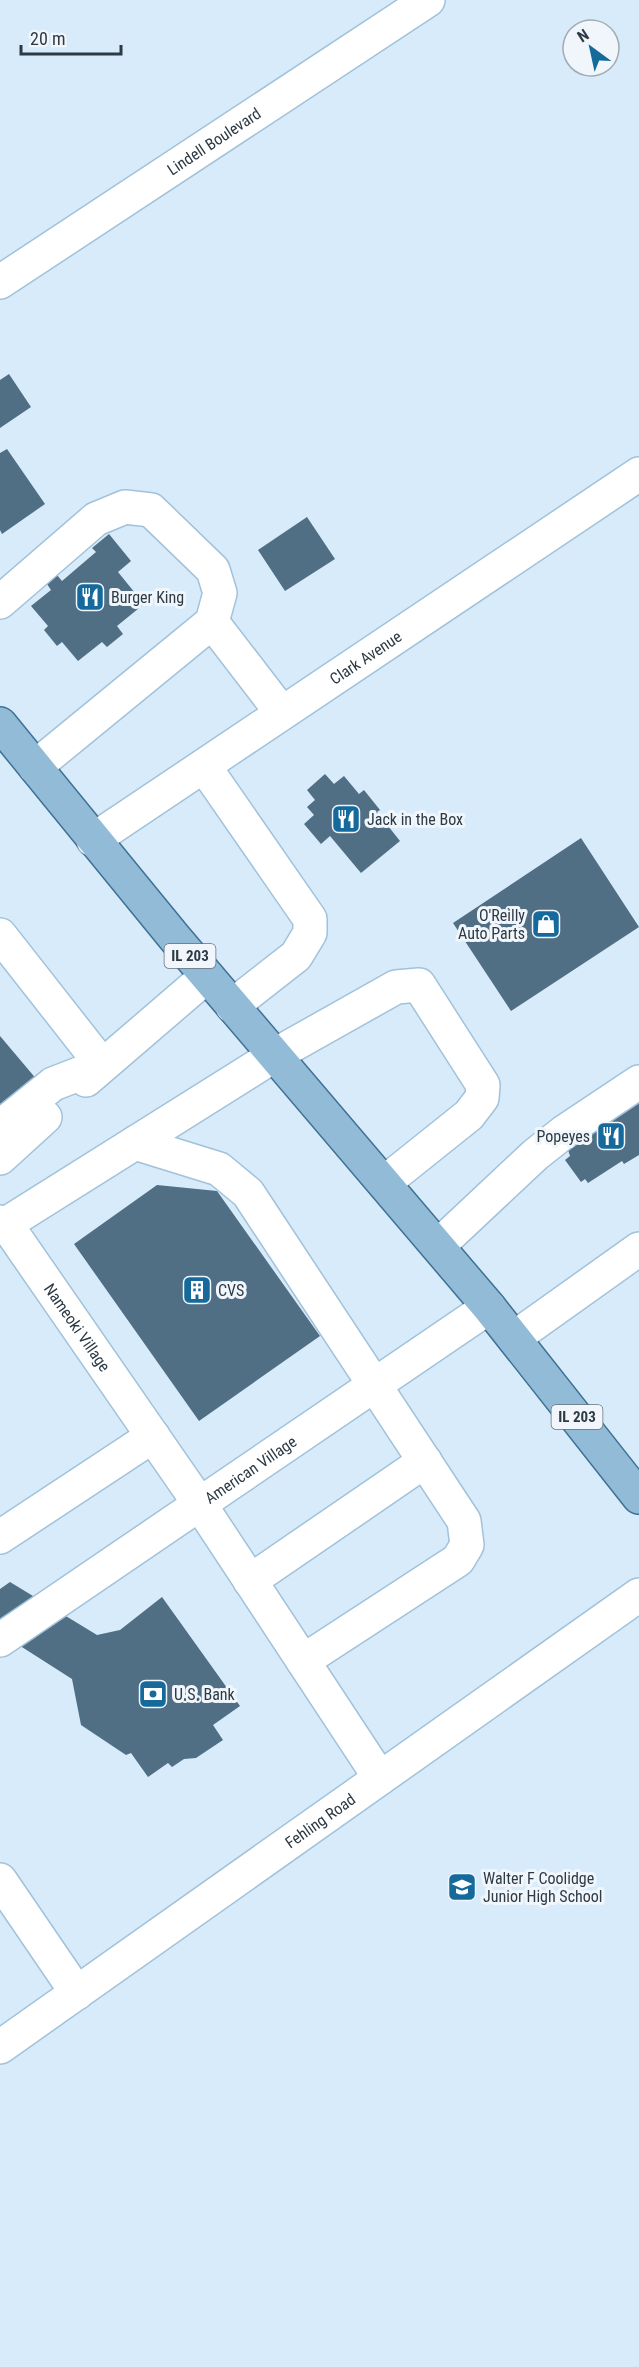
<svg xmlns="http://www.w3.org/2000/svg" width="639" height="2367" font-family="'Roboto Condensed',sans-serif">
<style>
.building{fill:#506e84}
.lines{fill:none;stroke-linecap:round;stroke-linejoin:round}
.minor-casing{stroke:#a1c2da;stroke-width:36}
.major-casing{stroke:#3f7193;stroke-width:36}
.minor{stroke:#fff;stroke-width:33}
.major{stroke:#91bbd7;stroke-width:33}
.labels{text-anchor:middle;stroke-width:6;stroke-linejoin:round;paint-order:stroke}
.shield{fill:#f0f6fb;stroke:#68727b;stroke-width:1.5}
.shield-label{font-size:15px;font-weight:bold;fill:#2d3a44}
.street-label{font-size:16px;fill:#2d3a44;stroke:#f0f6fb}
.poi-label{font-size:16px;fill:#2d3a44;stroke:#f0f6fb;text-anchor:start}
</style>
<rect width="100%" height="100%" fill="#d7ebfa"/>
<!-- building -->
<path class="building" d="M9,374l22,33 -31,21v-48z
M7,449l38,55 -43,30 -2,-4v-77z
M307,517l28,42 -50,32 -27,-41z
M109,534l22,27 -13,11 26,32 -27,22 6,8 -16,13 -5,-5 -24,19 -16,-19 -5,4 -13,-16 4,-4 -17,-20 20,-16 -4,-6 10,-9 5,6 34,-29 -4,-4z
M325,774l9,10 10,-8 15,18 5,-4 16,20 -3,2 23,29 -39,32 -31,-37 -9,8 -17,-20 10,-9 -7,-8 8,-7 -8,-10z
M581,838l58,89 -128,84 -58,-88z
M0,1036l38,45 -38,33z
M639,1100v55l-15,9 -2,-3 -34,22 -3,-4 -4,3 -16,-22 5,-4 -3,-9z
M157,1185l60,6 103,145 -121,85 -125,-177z
M10,1582l87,53 23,-5 42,-33 78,109 -27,19 10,15 -27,18 -12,1 -12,8 -4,-4 -20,14 -17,-24 -5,2 -45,-30 -9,-46 -72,-46v-44z"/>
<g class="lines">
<!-- minor casing -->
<g class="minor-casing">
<g id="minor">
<path id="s1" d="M0,282l428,-282"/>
<path d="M0,602l96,-83 29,-12 26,3 62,60 7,23 -8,29 -177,145"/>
<path d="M212,622l70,91"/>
<path d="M204,766l106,153v14l-14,23 -64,50"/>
<path id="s2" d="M93,840l546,-366"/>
<path d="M0,935l102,130 -49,19 -53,43"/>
<path d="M86,1080l121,-104"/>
<path d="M135,1143l84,26 29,24 216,328 3,24 -9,15 -155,101"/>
<path d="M0,1158l45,-41"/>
<path id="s3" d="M0,1222l6,2 193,279 181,275"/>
<path d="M6,1224l269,-169 121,-68 23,-2 64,100 -1,13 -13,17 -85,68"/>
<path d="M438,1246l97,-91 29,-23 75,-50"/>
<path d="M514,1338l125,-89"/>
<path d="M0,1537l153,-101"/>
<path d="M250,1581l175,-120"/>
<path id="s4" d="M0,1640l489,-333"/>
<path d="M0,1880l77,113"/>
<path id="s5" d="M0,2047l639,-452"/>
</g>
</g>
<!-- major casing -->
<g class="major-casing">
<path id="major" d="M0,724l174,213 315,370 150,190"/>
</g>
<!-- minor -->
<use href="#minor" class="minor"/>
<!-- major -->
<use href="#major" class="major"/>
</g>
<!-- icons -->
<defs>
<g id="restaurant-square" transform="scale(1.5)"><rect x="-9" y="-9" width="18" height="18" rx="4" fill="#156a9b" stroke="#f0f6fb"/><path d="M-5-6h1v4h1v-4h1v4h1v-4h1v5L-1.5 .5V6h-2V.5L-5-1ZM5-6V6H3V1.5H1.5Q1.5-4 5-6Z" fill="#fff"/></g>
<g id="shop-square" transform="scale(1.5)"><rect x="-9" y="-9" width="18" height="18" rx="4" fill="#156a9b" stroke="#f0f6fb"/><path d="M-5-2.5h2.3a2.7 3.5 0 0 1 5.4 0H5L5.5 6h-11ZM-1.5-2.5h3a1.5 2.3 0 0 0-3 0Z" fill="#fff"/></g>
<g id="building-square" transform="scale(1.5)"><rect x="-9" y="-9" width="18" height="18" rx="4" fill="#156a9b" stroke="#f0f6fb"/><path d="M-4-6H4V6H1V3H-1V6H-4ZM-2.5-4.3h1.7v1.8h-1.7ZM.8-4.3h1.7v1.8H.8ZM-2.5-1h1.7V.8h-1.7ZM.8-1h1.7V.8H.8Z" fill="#fff"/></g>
<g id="bank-square" transform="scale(1.5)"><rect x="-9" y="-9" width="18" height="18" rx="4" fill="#156a9b" stroke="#f0f6fb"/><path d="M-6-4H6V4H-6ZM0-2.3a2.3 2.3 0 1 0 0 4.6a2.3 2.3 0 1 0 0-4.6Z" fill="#fff"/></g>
<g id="school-square" transform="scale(1.5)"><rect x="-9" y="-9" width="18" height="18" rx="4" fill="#156a9b" stroke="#f0f6fb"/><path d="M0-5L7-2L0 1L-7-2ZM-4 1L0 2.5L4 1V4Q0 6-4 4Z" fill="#fff"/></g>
</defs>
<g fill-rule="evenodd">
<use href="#restaurant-square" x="90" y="597"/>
<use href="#restaurant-square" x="346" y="819"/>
<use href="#shop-square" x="546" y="924"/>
<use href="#restaurant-square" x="611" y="1136"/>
<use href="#building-square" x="197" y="1290"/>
<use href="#bank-square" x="153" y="1694"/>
<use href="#school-square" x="462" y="1887"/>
</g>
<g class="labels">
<!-- shield labels -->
<g class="shield">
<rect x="164.5" y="944" width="51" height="24" rx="4.5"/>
<rect x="551.5" y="1405" width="51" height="24" rx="4.5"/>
</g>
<g class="shield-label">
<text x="190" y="961">IL 203</text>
<text x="577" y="1422">IL 203</text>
</g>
<!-- street labels -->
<g class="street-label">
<text dy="6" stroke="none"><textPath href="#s1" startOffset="256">Lindell Boulevard</textPath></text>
<text dy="6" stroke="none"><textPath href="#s2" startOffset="328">Clark Avenue</textPath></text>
<text dy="6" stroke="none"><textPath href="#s3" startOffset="132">Nameoki Village</textPath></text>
<text dy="6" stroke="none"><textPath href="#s4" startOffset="303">American Village</textPath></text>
<text dy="6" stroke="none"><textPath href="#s5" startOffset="392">Fehling Road</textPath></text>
</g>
<!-- poi labels -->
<g class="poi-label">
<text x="111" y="603">Burger King</text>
<text x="367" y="825">Jack in the Box</text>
<text x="525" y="921" text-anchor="end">O'Reilly<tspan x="525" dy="18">Auto Parts</tspan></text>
<text x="590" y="1142" text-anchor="end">Popeyes</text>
<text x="218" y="1296">CVS</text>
<text x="174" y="1700">U.S. Bank</text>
<text x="483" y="1884">Walter F Coolidge<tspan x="483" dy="18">Junior High School</tspan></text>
</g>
</g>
<!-- north arrow -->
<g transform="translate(591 48) rotate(327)"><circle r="28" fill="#f0f6fb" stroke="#a2abb2" stroke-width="1.5"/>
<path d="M0-4.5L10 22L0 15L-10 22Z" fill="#156a9b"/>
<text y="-9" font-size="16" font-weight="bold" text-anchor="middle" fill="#2d3a44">N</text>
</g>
<!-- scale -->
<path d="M21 45v9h100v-9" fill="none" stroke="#2d3a44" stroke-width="3"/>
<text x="30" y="45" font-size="18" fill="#2d3a44" stroke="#f0f6fb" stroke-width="4.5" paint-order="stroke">20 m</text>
</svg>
